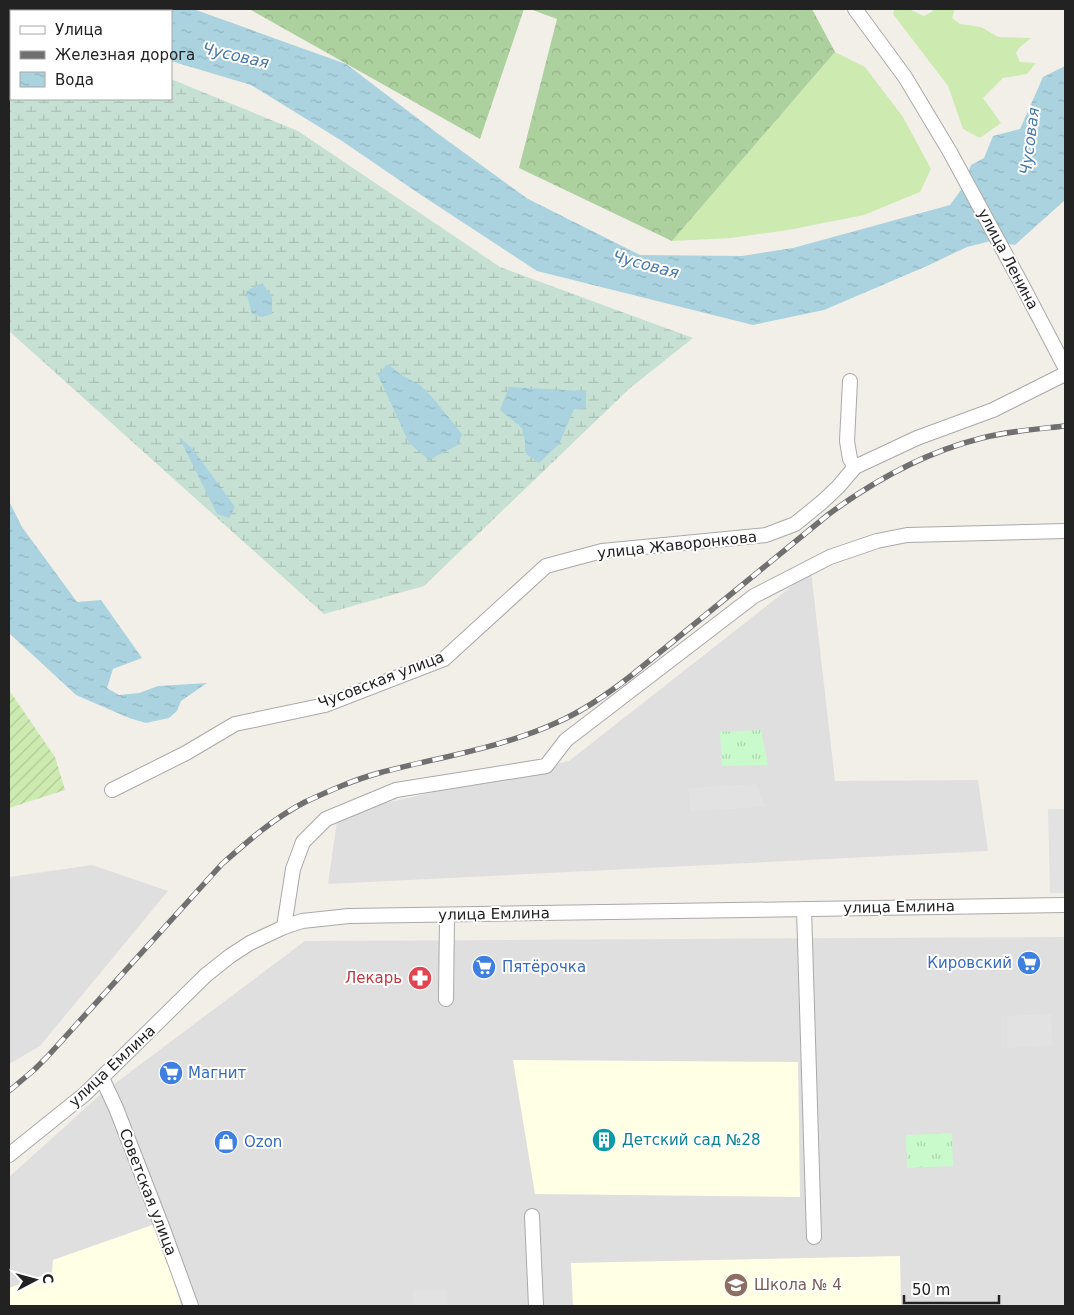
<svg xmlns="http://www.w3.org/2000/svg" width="1074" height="1315" font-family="'DejaVu Sans',sans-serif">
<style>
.residential{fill:#e0dfdf}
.education{fill:#ffffe5}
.grass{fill:#cdebb0}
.forest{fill:url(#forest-crowns)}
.wetland{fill:url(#wetland-marsh)}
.park{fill:url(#park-tufts)}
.garden{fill:url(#garden-furrows)}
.parking{fill:#e2e2e2}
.water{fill:url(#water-ripples)}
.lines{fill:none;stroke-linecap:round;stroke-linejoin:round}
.minor-casing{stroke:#a9a9a9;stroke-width:16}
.minor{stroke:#fff;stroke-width:14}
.rail-casing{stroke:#707070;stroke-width:5.5}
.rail{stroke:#fff;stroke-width:4;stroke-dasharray:11;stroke-linecap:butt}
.labels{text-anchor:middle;stroke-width:4;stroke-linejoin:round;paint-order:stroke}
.street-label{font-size:15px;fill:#222;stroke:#fff}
.shop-label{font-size:15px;fill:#366cbe;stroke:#fff;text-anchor:start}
.health-label{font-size:15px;fill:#be3a42;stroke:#fff;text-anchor:end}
.culture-label{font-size:15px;fill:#0d838f;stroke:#fff;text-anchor:start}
.education-label{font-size:15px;fill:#785e54;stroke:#fff;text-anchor:start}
.water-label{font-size:16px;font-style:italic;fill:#4a7aab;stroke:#fff}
</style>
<defs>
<pattern id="forest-crowns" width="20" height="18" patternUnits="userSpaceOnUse" patternTransform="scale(1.25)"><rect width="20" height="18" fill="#add19e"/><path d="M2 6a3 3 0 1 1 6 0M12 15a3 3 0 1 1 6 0" fill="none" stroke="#95b388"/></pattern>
<pattern id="wetland-marsh" width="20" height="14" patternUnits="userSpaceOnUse" patternTransform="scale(1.25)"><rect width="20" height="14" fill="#c6e0d4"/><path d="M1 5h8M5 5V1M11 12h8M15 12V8" fill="none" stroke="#aac0b6"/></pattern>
<pattern id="park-tufts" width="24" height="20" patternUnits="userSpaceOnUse" patternTransform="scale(1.25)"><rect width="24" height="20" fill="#c8facc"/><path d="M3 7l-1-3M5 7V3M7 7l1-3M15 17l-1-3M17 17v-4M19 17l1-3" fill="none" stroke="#acd6af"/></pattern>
<pattern id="garden-furrows" width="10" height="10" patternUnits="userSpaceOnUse" patternTransform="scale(1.25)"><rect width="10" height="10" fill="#cdebb0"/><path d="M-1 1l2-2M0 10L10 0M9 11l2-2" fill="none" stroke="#b0c997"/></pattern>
<pattern id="water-ripples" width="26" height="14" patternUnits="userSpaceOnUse" patternTransform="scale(1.25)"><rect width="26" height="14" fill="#aad3df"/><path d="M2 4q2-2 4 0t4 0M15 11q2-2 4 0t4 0" fill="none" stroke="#92b5bf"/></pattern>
</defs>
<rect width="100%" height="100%" fill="#f2efe9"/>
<!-- residential -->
<path class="residential" d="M811,571l24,210 143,-1 10,71 -660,33 10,-70 231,-53z
M92,865l76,26 -128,155 -31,18v-187z
M1065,937v369h-1056v-129l92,-83 204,-153z"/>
<!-- education -->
<path class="education" d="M513,1060l285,2 2,135 -265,-3z
M158,1223l23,83h-172v-18l43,-16 1,-12z
M900,1256l1,50h-328l-2,-43z"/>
<!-- grass -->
<path class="grass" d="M894,9h15l15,7 9,-5 -1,-2h23l-3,9 8,6 21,3 17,10 33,1 -12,10 -3,5 4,9 16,1 -9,11 -24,4 -20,20 18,25 -21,15 -17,-9 -15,-43 -55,-72z
M835,52l30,15 38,50 28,52 -11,23 -56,23 -76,15 -57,8 -59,3z"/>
<!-- forest -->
<path class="forest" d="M246,9h278l-44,130 -229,-129z
M530,9h282l23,43 -163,189 -153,-73 38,-149z"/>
<!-- wetland -->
<path class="wetland" d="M9,70h2v29h160v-20l127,52 202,136 193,71 -64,51 -205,197 -100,28 -315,-283z"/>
<!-- park -->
<path class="park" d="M761,730l7,35 -46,1 -2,-34z
M952,1133l1,33 -46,2 -1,-33z"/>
<!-- garden -->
<path class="garden" d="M9,690l46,67 10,33 -56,18z"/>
<!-- parking -->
<path class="parking" d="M756,784l10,23 -71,4h-5l-2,-23z
M1048,809h17v84h-15z
M1051,1014l1,31 -45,3v-32z
M447,1290l1,16h-35v-15z"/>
<!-- water -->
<path class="water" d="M9,9h179l8,1 150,54 91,69 91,66 112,56 102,1 51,-8 157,-43 13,-18 8,-22 13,-7 9,-22 27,-7 23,-52 22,-11v134l-50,45 -24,-4 -24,6 -40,19 -103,44 -71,15 -216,-54 -116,-76 -79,-54 -91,-56 -80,-24v-50h-160v29l-2,1z
M262,283l10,14v17l-10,3 -10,-3 -6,-23z
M387,364l16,12 17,9 13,13 29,36 -4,11 -29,15 -20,-17 -31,-68z
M509,387l77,4v17l-12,1 -15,35 -20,19 -14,-10v-12l-3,-13 -22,-18z
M179,437l13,11 43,59 -6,11 -12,-4z
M9,501l13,26 55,75 24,-2 41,58 -29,11 -6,19 12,7 20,-2 19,-7 49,-3 -26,18 -4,10 -8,7 -23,5 -17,-5 -53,-23 -67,-62z"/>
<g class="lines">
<!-- minor casing -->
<g class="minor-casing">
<path id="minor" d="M855,9l50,68 45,75 71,131 44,84
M850,381l-3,60 3,18 5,8
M112,790l74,-37 49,-29 90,-19 119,-46 102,-93 56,-15 164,-16 29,-11 26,-21 17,-16 17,-20 62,-29 76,-28 72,-36
M804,909l10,328
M284,927l9,-58 10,-27 23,-23 70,-29 150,-24 20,-26 188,-144 76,-39 47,-16 30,-6 158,-4
M446,999l1,-84
M102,1078l14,30 47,121 28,77
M9,1155l76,-61 121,-119 24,-19 20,-13 34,-16 18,-6 47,-5 716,-11
M532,1216l4,90"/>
</g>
<!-- minor -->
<use href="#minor" class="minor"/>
<!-- rail casing -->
<g class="rail-casing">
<path id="rail" d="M9,1091l25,-21 13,-13 175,-193c26,-23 52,-46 83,-62 24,-11 48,-22 74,-29 60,-16 123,-25 179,-51 27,-12 51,-29 74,-47l197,-161c46,-34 97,-62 153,-76 27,-7 56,-9 83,-12"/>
</g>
<!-- rail -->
<use href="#rail" class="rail"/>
</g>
<!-- icons -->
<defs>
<g id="supermarket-disc" transform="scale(1.25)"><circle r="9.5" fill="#3f7fe0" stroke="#fff"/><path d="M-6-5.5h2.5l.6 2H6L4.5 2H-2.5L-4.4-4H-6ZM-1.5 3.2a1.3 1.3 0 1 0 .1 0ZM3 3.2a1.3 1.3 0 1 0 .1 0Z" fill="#fff"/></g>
<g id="pharmacy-disc" transform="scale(1.25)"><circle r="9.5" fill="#e0444e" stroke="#fff"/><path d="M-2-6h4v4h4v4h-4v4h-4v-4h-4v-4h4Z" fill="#fff"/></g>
<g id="building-disc" transform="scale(1.25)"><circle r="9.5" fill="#0f9aa8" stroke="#fff"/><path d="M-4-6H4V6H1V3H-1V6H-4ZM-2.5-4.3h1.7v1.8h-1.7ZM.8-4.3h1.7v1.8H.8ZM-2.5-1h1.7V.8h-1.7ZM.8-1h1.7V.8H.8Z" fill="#fff"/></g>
<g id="shop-disc" transform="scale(1.25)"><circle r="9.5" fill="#3f7fe0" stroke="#fff"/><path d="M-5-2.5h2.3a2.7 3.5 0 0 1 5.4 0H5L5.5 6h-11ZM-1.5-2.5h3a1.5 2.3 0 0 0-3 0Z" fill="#fff"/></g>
<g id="school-disc" transform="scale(1.25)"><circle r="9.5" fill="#8d6e63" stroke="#fff"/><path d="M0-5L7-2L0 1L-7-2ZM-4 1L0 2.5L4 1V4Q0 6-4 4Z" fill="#fff"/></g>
</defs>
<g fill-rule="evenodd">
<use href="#supermarket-disc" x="1029" y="963"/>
<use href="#supermarket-disc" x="484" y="967"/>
<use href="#pharmacy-disc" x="420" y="978"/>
<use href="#supermarket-disc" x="171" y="1073"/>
<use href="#building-disc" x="604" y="1140"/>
<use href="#shop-disc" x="226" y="1142"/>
<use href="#school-disc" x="736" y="1285"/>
</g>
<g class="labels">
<!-- street labels -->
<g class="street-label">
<text transform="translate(1008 259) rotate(62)" y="5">улица Ленина</text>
<text transform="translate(677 545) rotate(-6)" y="5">улица Жаворонкова</text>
<text transform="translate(381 680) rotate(-21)" y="5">Чусовская улица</text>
<text transform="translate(899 907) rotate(-1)" y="5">улица Емлина</text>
<text transform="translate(494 914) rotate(-1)" y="5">улица Емлина</text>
<text transform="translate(112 1066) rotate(-43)" y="5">улица Емлина</text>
<text transform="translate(148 1192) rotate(69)" y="5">Советская улица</text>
</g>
<!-- shop labels -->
<g class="shop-label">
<text x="1012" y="968" text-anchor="end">Кировский</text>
<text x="502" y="972">Пятёрочка</text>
<text x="188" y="1078">Магнит</text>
<text x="244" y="1147">Ozon</text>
</g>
<!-- health labels -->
<g class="health-label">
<text x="402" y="983">Лекарь</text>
</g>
<!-- culture labels -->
<g class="culture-label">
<text x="622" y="1145">Детский сад №28</text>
</g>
<!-- education labels -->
<g class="education-label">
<text x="754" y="1290">Школа № 4</text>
</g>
<!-- water labels -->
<g class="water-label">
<text transform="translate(236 55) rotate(13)" y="6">Чусовая</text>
<text transform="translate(1029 141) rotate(-83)" y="6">Чусовая</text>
<text transform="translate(646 264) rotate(15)" y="6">Чусовая</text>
</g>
</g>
<!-- border -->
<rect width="1074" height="1315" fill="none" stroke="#222222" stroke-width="20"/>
<!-- legend -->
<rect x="10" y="10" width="162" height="90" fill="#ffffff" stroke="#a7a7a7"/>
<rect x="20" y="26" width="25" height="8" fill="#ffffff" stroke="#a7a7a7"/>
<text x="55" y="35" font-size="15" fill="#222222">Улица</text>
<rect x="20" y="51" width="25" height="8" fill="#707070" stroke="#a7a7a7"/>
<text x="55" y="60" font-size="15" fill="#222222">Железная дорога</text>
<rect x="20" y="72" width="25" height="15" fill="url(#water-ripples)" stroke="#a7a7a7"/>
<text x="55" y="85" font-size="15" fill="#222222">Вода</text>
<!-- north arrow -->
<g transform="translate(35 1280) rotate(84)" stroke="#ffffff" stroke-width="4" paint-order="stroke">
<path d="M0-4L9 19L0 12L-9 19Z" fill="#222222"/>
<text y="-8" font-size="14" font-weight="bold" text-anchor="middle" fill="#222222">С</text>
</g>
<!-- scale -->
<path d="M904 1295v8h95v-8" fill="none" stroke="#222222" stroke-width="2.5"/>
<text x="912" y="1295" font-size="15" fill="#222222" stroke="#ffffff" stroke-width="4" paint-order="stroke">50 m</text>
</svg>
